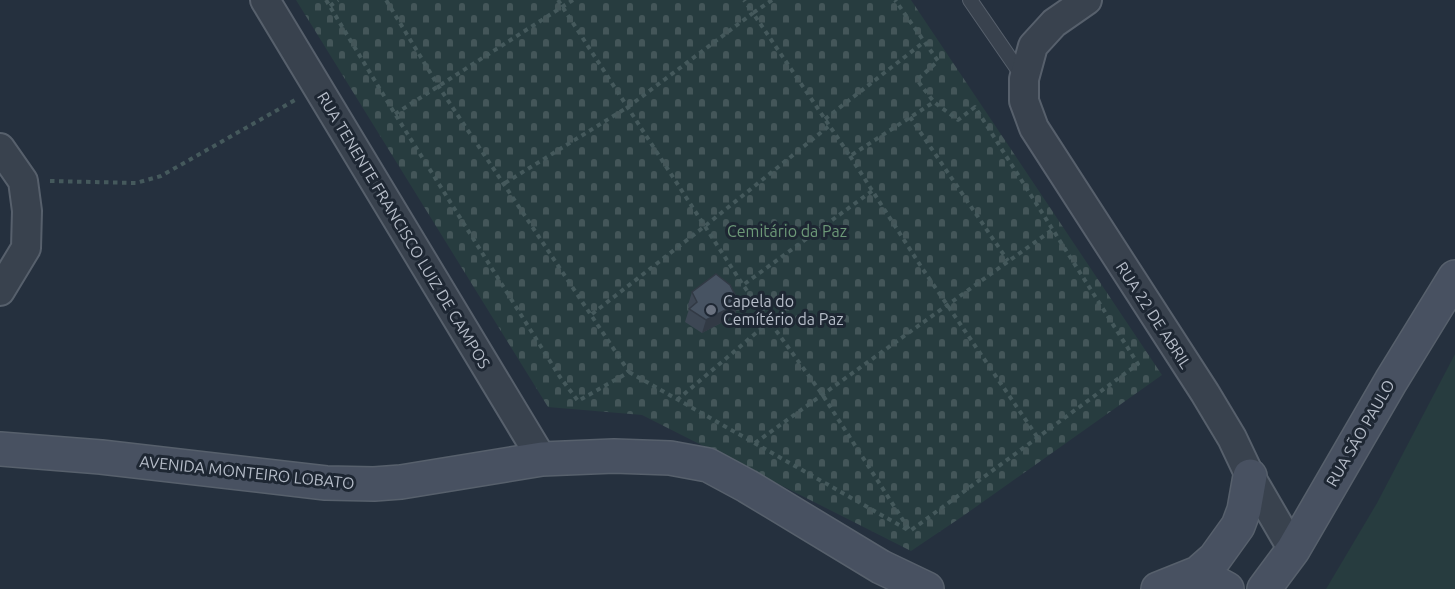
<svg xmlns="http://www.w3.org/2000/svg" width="1455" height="589" font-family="Ubuntu,sans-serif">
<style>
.cemetery{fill:url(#cemetery-stones)}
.green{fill:#273c3f}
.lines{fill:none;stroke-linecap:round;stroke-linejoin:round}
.lane-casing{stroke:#57606c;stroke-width:16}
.street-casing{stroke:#57606c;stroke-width:32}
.secondary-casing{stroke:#57606c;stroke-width:36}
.path{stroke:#45595c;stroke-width:4;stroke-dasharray:4.5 4.5;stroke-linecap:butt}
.lane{stroke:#39424e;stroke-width:14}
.street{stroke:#39424e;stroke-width:28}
.secondary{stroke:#485161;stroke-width:33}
.wall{fill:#3d4754}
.shaded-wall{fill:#323a45}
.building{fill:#475362;stroke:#323a45;stroke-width:1.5}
.worship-dot{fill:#6b7280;stroke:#1e2733;stroke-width:2}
.labels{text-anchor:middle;stroke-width:6;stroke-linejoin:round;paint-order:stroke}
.street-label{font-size:16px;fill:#b6bdc9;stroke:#1e2733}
.park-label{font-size:16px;fill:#6d9978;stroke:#1e2733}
.poi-label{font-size:16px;fill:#b6bdc9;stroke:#1e2733;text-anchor:start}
</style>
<defs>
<pattern id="cemetery-stones" width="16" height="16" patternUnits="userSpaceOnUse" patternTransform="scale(1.5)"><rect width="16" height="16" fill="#273c3f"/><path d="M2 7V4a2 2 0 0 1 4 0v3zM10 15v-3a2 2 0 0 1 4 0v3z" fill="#445659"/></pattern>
</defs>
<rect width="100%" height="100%" fill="#25303e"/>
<!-- cemetery -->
<path class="cemetery" d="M296,0h615l251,375 -199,141 -52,35 -269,-136 -94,-8z"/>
<!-- green -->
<path class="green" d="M1455,354v235h-129l51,-86z"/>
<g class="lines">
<!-- lane casing -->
<g class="lane-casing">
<path id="lane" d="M970,0l53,77"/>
</g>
<!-- street casing -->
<g class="street-casing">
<path id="street" d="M265,0l277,459
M1087,0l-33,23 -21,23 -9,33v22l10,27 171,265 27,45 18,38 43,74
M0,148l23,33 4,30 -1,37 -26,43"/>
</g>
<!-- secondary casing -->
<g class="secondary-casing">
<path id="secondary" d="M0,449l101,8 225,26 48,1 27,-2 141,-23 72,-3 56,2 38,7 39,21 134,81 46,22
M1198,573l29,16
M1158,589l40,-16 17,-15 23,-32 6,-16 6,-34
M1264,589l29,-39 98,-169 64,-104"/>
</g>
<!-- path -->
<path class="path" d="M326,0l69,114 165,263 18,24 51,-29 -190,-285 -53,-87
M558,0l185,285
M772,0l-19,13 97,143 84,-54
M330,6l8,-6
M395,114l178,-114
M910,117l98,144
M825,119l99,-77
M850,156l72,112 116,170
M50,181l86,2 25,-7 134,-76
M505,183l123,-76 125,-94 -9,-13
M872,191l-129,94 79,109 88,137 228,-167 -163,-257 -17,13 -24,-18 -17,-22 21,-19 -43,-61
M592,314l113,-88 124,-100
M629,372l279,158
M677,400l92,-78
M755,443l297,-213"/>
<!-- lane -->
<use href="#lane" class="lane"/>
<!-- street -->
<use href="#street" class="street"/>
<!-- secondary -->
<use href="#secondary" class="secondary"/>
</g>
<!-- wall -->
<path class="wall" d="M692,292l47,11 -5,13 -32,17 -17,-11 4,-13 -1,-4z"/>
<!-- shaded-wall -->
<path class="shaded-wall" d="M739,303l-5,13 -32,17 4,-13z"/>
<!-- building -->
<path class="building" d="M716,274l14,11 9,18 -33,17 -17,-11 8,-7 -5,-10z"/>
<!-- markers -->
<circle class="worship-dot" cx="711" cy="310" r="6"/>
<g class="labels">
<!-- street labels -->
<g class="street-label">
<text transform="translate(404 230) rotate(59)" y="6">RUA TENENTE FRANCISCO LUIZ DE CAMPOS</text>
<text transform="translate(1154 315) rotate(57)" y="6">RUA 22 DE ABRIL</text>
<text transform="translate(1360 433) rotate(-60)" y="6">RUA SÃO PAULO</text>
<text transform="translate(247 472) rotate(6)" y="6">AVENIDA MONTEIRO LOBATO</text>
</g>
<!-- park labels -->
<g class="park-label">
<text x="787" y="237">Cemitário da Paz</text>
</g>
<!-- poi labels -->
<g class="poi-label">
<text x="723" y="307">Capela do<tspan x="723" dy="18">Cemítério da Paz</tspan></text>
</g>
</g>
</svg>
